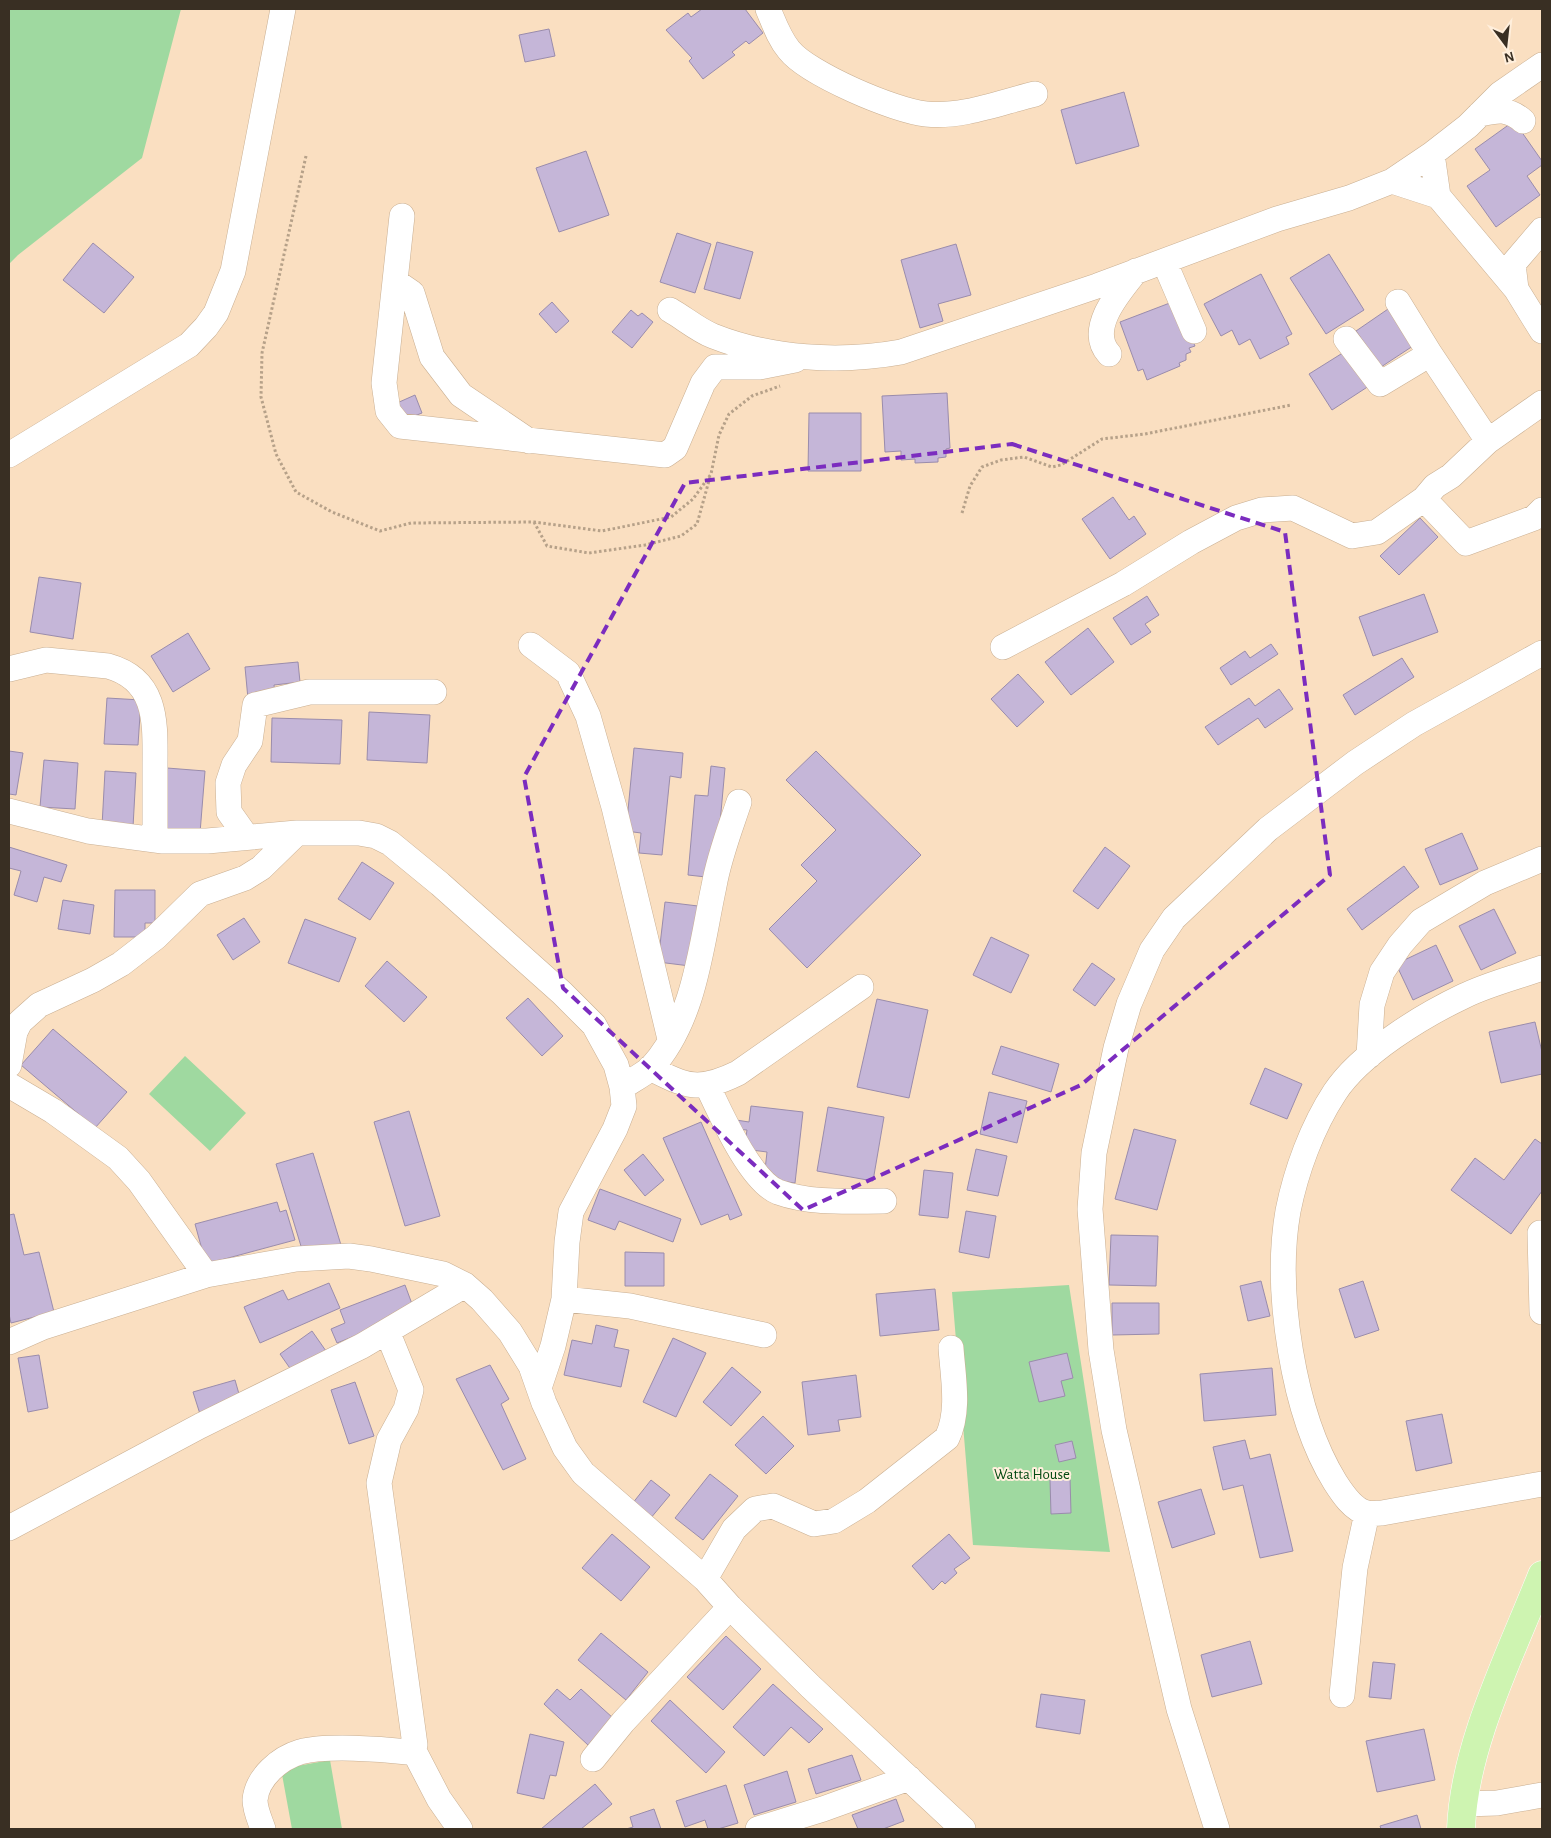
<svg xmlns="http://www.w3.org/2000/svg" width="1551" height="1838" font-family="'Alegreya Sans',sans-serif">
<style>
.green{fill:#9fd9a0}
.building{fill:#c5b6d8;stroke:#9a8cac}
.lines{fill:none;stroke-linecap:round;stroke-linejoin:round}
.minor-casing{stroke:#c9af92;stroke-width:26}
.major-casing{stroke:#fff;stroke-width:29}
.path{stroke:#b6a189;stroke-width:3;stroke-dasharray:2.5 2.5;stroke-linecap:butt}
.minor{stroke:#fff;stroke-width:25}
.major{stroke:#cef4b1;stroke-width:28}
.marked{fill:none;stroke:#7b2cbf;stroke-width:4;stroke-dasharray:10 6;stroke-linejoin:round}
.labels{text-anchor:middle;stroke-width:4;stroke-linejoin:round;paint-order:stroke}
.park-label{font-size:15px;fill:#044a12;stroke:#ffefdc}
</style>
<rect width="100%" height="100%" fill="#fadfc1"/>
<!-- green -->
<path class="green" d="M9,9h172l-39,149 -124,97 -9,9z
M185,1056l61,57 -36,38 -61,-57z
M1069,1285l41,267 -137,-7 -21,-253z
M330,1760l12,69h-50l-11,-60z"/>
<!-- building -->
<path class="building" d="M702,9h43l18,24 -14,11 -3,-3 -14,11 3,3 -32,24 -14,-18 3,-3 -26,-28 22,-17 3,4z
M549,29l6,27 -30,6 -6,-27z
M1124,92l15,54 -63,18 -15,-54z
M1514,121l28,40v4l-15,11 13,19 -44,32 -29,-41 23,-16 -15,-21z
M586,151l23,64 -50,17 -23,-64z
M677,233l34,11 -16,49 -35,-11z
M717,242l36,10 -13,47 -36,-10z
M93,243l41,34 -30,36 -41,-33z
M956,244l15,51 -33,9 5,17 -23,7 -19,-68z
M1329,254l35,56 -38,24 -36,-56z
M1261,274l31,60 -6,3 3,7 -29,15 -10,-20 -11,6 -7,-15 -11,6 -17,-32z
M1175,301l20,45 -6,2 2,4 -5,2v6l-7,3 1,3 -33,14 -4,-11 -5,2 -18,-49z
M552,302l17,19 -13,12 -17,-19z
M1391,307l25,37 -35,23 -25,-36z
M631,310l7,6 4,-3 11,9 -21,26 -20,-16z
M1349,349l23,35 -40,26 -23,-36z
M947,393l3,55 -4,1v8l-8,1v4l-23,1v-4l-14,1v-9l-16,1 -3,-56z
M415,395l7,18 -18,7 -7,-17z
M809,413h52v58h-53z
M1113,497l16,23 5,-4 12,18 -36,25 -28,-40z
M1420,518l18,19 -39,38 -19,-19z
M39,577l42,6 -8,56 -43,-7z
M1424,594l14,38 -65,24 -14,-39z
M1147,596l12,19 -14,9 6,8 -20,13 -18,-27z
M1088,628l26,34 -43,33 -26,-33z
M188,633l22,36 -37,23 -22,-36z
M1271,644l7,10 -47,31 -11,-17 25,-17 5,7z
M1402,658l12,19 -59,38 -12,-20z
M298,662l2,20 -26,3 1,12 -27,2 -3,-32z
M1018,674l26,28 -27,25 -26,-28z
M1279,689l14,20 -28,19 -7,-10 -40,27 -13,-18 44,-29 6,8z
M107,698l34,2 -3,45 -34,-1z
M369,712l61,3 -3,48 -60,-3z
M272,718l70,2 -2,44 -69,-2z
M634,748l49,5 -2,25 -11,-2 -8,79 -23,-2 2,-20 -15,-2z
M9,751l14,2 -7,42 -7,-1z
M816,751l105,104 -114,113 -38,-39 48,-48 -16,-16 35,-35 -50,-50z
M44,760l34,3 -3,46 -35,-2z
M711,766l14,2 -10,110 -27,-3 7,-80 13,1z
M167,768l38,3 -5,62 -38,-3z
M105,771l31,2 -3,54 -31,-1z
M1462,833l16,36 -38,16 -15,-36z
M9,847l58,18 -6,17 -17,-5 -7,25 -23,-7 7,-24 -12,-3z
M1105,847l25,19 -32,43 -25,-18z
M362,862l32,21 -24,37 -32,-21z
M1404,866l15,21 -57,43 -15,-21z
M115,890h40v33h-10v14h-31z
M63,900l31,5 -4,29 -32,-5z
M665,902l33,4 -8,60 -32,-4z
M1494,909l22,44 -35,17 -22,-44z
M244,918l16,24 -27,18 -16,-25z
M305,919l51,19 -17,44 -51,-19z
M991,937l38,18 -18,38 -38,-18z
M1436,945l17,36 -40,19 -17,-36z
M387,961l40,36 -23,25 -39,-36z
M1092,963l23,16 -20,27 -22,-16z
M528,998l35,38 -21,20 -36,-38z
M877,999l51,11 -19,88 -52,-11z
M1535,1022l7,30v22l-41,9 -12,-51z
M53,1029l74,63 -32,36 -74,-63z
M1001,1046l58,18 -8,28 -59,-18z
M1265,1068l37,16 -15,35 -37,-15z
M989,1092l38,9 -10,42 -37,-9z
M751,1106l52,6 -8,71 -31,-4 3,-27 -23,-3 3,-19 -12,-1 1,-9 13,2z
M828,1107l56,10 -11,64 -56,-10z
M409,1111l31,105 -35,10 -31,-104z
M701,1122l41,93 -12,5 -2,-6 -27,11 -38,-87z
M1134,1129l42,11 -19,70 -42,-11z
M1535,1139l7,5v47l-31,43 -60,-44 24,-32 29,22z
M976,1149l31,7 -9,40 -31,-6z
M313,1153l28,92 -37,11 -28,-92z
M643,1154l21,26 -19,16 -21,-26z
M924,1170l29,3 -5,45 -29,-3z
M600,1189l81,30 -8,23 -54,-21 -4,9 -27,-10z
M277,1202l3,10 6,-2 9,30 -89,24 -11,-40z
M966,1211l30,5 -7,42 -30,-6z
M14,1214l10,41 15,-3 15,60 -43,11 -2,-9v-99z
M1111,1235l47,1 -2,50 -47,-1z
M625,1252l39,1v33h-39z
M1261,1281l9,35 -22,5 -8,-35z
M1363,1281l16,49 -24,8 -16,-49z
M329,1283l11,25 -80,35 -16,-36 39,-17 5,10z
M405,1285l10,27 -78,31 -6,-14 14,-6 -5,-13z
M935,1289l4,41 -59,6 -4,-42z
M1112,1303h47v31l-47,1z
M596,1325l22,5 -4,17 15,3 -8,37 -57,-12 8,-35 20,4z
M312,1331l14,20 -32,23 -14,-20z
M673,1338l33,15 -30,64 -33,-15z
M1067,1353l6,25 -12,3 4,15 -26,6 -10,-40z
M39,1355l9,53 -20,4 -10,-54z
M490,1365l19,34 -8,5 25,55 -23,11 -47,-91z
M732,1367l29,25 -30,34 -28,-24z
M1272,1368l4,47 -72,6 -4,-47z
M856,1375l5,42 -23,3 2,11 -32,4 -6,-53z
M235,1380l6,21 -41,13 -7,-22z
M355,1382l19,54 -25,8 -18,-54z
M1442,1414l10,49 -36,8 -10,-50z
M763,1416l31,30 -28,28 -31,-29z
M1245,1440l5,19 20,-5 23,97 -33,7 -17,-73 -20,5 -10,-43z
M1072,1441l4,17 -17,4 -4,-17z
M710,1474l28,22 -35,44 -28,-22z
M1070,1478l1,35 -20,1 -1,-34z
M651,1480l19,15 -20,24 -18,-15z
M1201,1489l14,45 -43,14 -14,-46z
M612,1534l38,33 -29,34 -39,-33z
M949,1534l21,24 -16,11 3,4 -12,11 -3,-3 -9,9 -21,-24z
M601,1633l47,39 -22,28 -48,-40z
M726,1636l35,33 -38,41 -36,-33z
M1250,1641l12,43 -50,13 -11,-42z
M1373,1662l22,2 -4,35 -22,-2z
M773,1684l50,45 -14,14 -18,-16 -27,29 -31,-29z
M557,1689l13,11 11,-11 32,29 -25,27 -44,-41z
M1041,1694l44,6 -5,34 -44,-7z
M670,1700l55,52 -19,21 -55,-52z
M1424,1729l11,51 -58,12 -11,-51z
M530,1734l34,8 -8,34 -6,-1 -6,24 -27,-6z
M852,1755l9,25 -45,14 -8,-25z
M787,1771l9,31 -42,13 -10,-30z
M595,1784l17,20 -31,25h-40z
M726,1785l12,38 -20,6h-10l-3,-9 -20,7 -9,-26z
M896,1799l8,22 -21,8h-25l-6,-14z
M654,1809l7,20h-35l7,-2 -3,-10z
M1417,1815l4,14h-40l-1,-3z"/>
<g class="lines">
<!-- minor casing -->
<g class="minor-casing">
<path id="minor" d="M768,9c6,14 11,29 21,41 19,24 106,61 137,64 36,4 75,-12 109,-20
M1480,114c18,-4 28,-6 43,7
M1392,181l40,-27
M1438,196l78,93 26,42
M402,216l-18,167 4,28 12,15 265,29 10,-7 28,-65 12,-16h44l36,-7
M1164,261l30,70
M396,282l16,11 20,64 29,38 68,46
M1516,289l-3,-25 29,-34
M1398,302l32,52
M670,310c14,8 28,20 43,26 58,23 127,27 188,16l196,-66 180,-67 72,-21 43,-17 46,15 -6,-42 36,-28 32,-32 42,-29
M1346,339l34,45 50,-30 58,87
M1109,354c-23,-25 11,-63 27,-83
M9,455l180,-110 17,-18 10,-14 17,-42 50,-262
M1424,499l42,44 68,-25 8,-8
M531,645l37,28 20,43 26,91 56,232
M1003,647l120,-63 68,-42 45,-24 26,-8 31,-2 59,28 25,-4 47,-33 11,-13 16,-10 37,-35 54,-38
M9,669l37,-9 62,6c51,14 47,59 47,101 0,24 0,49 0,73
M9,811l79,20 75,10h44l90,-8
M246,836l-17,-24 -1,-29 6,-18 16,-24 5,-36 54,-13h125
M1542,968c-25,9 -54,16 -78,28 -42,20 -103,57 -129,96 -23,35 -39,79 -47,119 -14,80 5,203 47,271 7,11 18,28 32,31 5,1 10,0 15,0l160,-29
M1369,1056l3,-51 10,-33 18,-27 21,-24 64,-38 57,-24
M9,1065l6,-33 5,-10 19,-17 54,-25 28,-16 35,-27 44,-43 45,-16 16,-10 36,-35h62l17,3 14,7 50,41 122,109 32,32 22,40 6,22 2,19 -9,23 -44,83 -4,30 -3,57 -11,47 -14,42
M650,1068c37,19 49,24 88,5l123,-86
M9,1085l44,26 65,47 21,23 67,94
M707,1085c13,27 43,96 71,107 33,12 72,9 106,9
M622,1087c9,-6 21,-12 29,-19 44,-48 50,-122 63,-182 5,-29 16,-57 25,-84
M1540,1233l2,79
M564,1299l66,7 134,29
M9,1342l34,-15 163,-52 90,-16 53,-3 22,3 72,15 22,11 17,15 28,32 21,34 13,37 21,45 18,25 122,106 25,28 80,79 153,143
M9,1528l191,-102 162,-80 103,-61
M705,1579l29,-50 21,-20 18,-3 41,18 20,-3 33,-20 80,-63c13,-27 6,-61 4,-90
M1342,1695l13,-127 12,-55
M413,1749l26,50 21,30
M593,1759l30,-37 107,-115
M1463,1804l34,-1 45,-8
M263,1829c-3,-9 -8,-19 -8,-29 2,-23 25,-42 45,-48 26,-7 81,-3 108,0l5,-3 2,-4 -36,-262 10,-43 17,-31 5,-19 -24,-59
M758,1829l65,-20 86,-31
M1217,1829l-38,-120 -65,-279 -13,-80 -11,-141 4,-56 22,-105 13,-44 23,-54 22,-32 94,-89 87,-66 59,-39 128,-71"/>
</g>
<!-- major casing -->
<g class="major-casing">
<path id="major" d="M1461,1829c3,-84 50,-175 81,-254"/>
</g>
<!-- path -->
<path class="path" d="M306,156l-44,197 -1,44 15,57 20,38 36,20 48,19 31,-8 123,-1 68,9 69,-14 22,-18 18,-25 8,-39 10,-21 23,-18 28,-10
M962,513l8,-27 12,-19 19,-7 23,-3 28,10 9,-2 41,-26 43,-5 146,-29
M534,522l13,24 42,7 56,-8 36,-9 16,-12 13,-47"/>
<!-- minor -->
<use href="#minor" class="minor"/>
<!-- major -->
<use href="#major" class="major"/>
</g>
<!-- marked area -->
<path class="marked" d="M1012,444l273,88 45,343 -249,210 -278,125 -240,-222 -39,-211 161,-294z"/>
<g class="labels">
<!-- park labels -->
<g class="park-label">
<text x="1032" y="1479">Watta House</text>
</g>
</g>
<!-- border -->
<rect width="1551" height="1838" fill="none" stroke="#392f23" stroke-width="20"/>
<!-- north arrow -->
<g transform="translate(1506 45) rotate(165)" stroke="#ffefdc" stroke-width="4" paint-order="stroke">
<path d="M0-4L9 19L0 12L-9 19Z" fill="#392f23"/>
<text y="-8" font-size="14" font-weight="bold" text-anchor="middle" fill="#392f23">N</text>
</g>
</svg>
